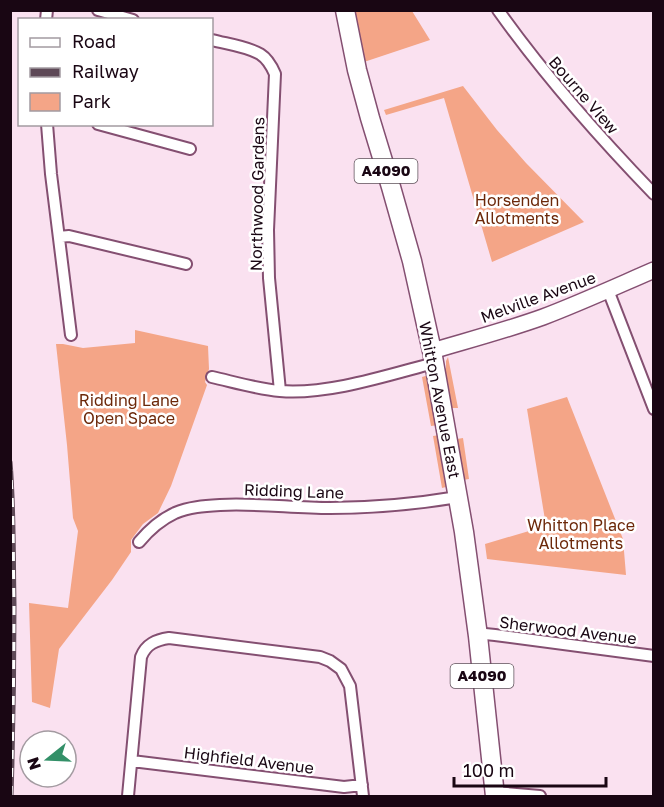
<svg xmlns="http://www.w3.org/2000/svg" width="664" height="807" font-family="'Golos Text',sans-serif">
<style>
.green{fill:#f4a587}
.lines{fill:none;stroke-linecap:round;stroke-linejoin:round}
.street-casing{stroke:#844f71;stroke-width:14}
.secondary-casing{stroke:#844f71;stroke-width:18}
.primary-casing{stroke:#844f71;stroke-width:21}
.street{stroke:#fff;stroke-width:10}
.secondary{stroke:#fff;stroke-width:15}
.primary{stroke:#fff;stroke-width:18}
.rail-casing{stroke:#5e4957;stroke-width:5}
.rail{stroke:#fff;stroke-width:3;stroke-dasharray:9;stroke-linecap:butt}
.labels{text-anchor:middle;stroke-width:5;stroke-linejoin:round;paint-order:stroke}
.shield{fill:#fff;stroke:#5e515a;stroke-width:1.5}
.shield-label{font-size:15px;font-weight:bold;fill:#190613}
.street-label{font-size:16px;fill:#190613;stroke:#fff}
.park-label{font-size:16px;fill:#6c2809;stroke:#fff}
</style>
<rect width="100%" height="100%" fill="#fae1f0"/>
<!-- green -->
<path class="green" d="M354,11h58l18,29 -66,22z
M463,86l34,44 29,33 58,59 -92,40 -48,-164 -58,17 -2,-5z
M135,330l73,16 1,23 -4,13 2,3 -36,101 -13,27 -15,11 -12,16v12l-19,28 -53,69 -9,59 -18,-6 -3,-99 39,5 10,-77 -5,-13 -6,-73 -11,-101h7l20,4 52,-5z
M448,357l10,51h-8l-7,-38 3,-2v-7z
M429,375l10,50 -8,1 -9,-49z
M567,397l56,142 3,36 -139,-16 -2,-15 61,-18 -19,-117z
M440,435l7,36 -4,1 3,15 -4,1 -9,-52z
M456,435l1,4 6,-1 6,41 -6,1z"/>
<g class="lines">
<!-- street casing -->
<g class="street-casing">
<path id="street" d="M98,10l35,10
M498,10c47,66 100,126 156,184
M46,20l1,-10
M212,40c15,4 34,6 48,14 8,5 12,13 15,20l-7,156 1,48 11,113
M47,124l4,50 20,161
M98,124l92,25
M59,237l10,-1 117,28
M608,290l46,119
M212,377c22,5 45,12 68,14 48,4 108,-16 154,-28
M139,542c10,-12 21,-22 36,-29 14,-6 29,-7 45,-8 37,-2 73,3 110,3 43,0 86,-4 128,-11
M478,636l7,-2 10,1 159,21
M132,761l212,26 18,-2
M495,792l45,4
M128,796l13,-139c5,-13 15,-17 28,-19l151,19 10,4 11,8 9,17 13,110"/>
</g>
<!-- secondary casing -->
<g class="secondary-casing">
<path id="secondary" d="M432,351c37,-11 75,-21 111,-34 37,-14 74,-31 111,-47"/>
</g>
<!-- primary casing -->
<g class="primary-casing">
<path id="primary" d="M345,10l12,60 13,48 21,69 21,74 20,90 32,181 14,104 17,160"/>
</g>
<!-- street -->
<use href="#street" class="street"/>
<!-- secondary -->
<use href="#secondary" class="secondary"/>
<!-- primary -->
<use href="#primary" class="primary"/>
<!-- rail casing -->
<g class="rail-casing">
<path id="rail" d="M10,462c4,48 3,95 4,142 0,64 -1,128 -3,192"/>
</g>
<!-- rail -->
<use href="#rail" class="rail"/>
</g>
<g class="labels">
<!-- shield labels -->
<g class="shield">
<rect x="354.5" y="159" width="63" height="24" rx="4.5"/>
<rect x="450.5" y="664" width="63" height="24" rx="4.5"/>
</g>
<g class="shield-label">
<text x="386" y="176">A4090</text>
<text x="482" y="681">A4090</text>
</g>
<!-- street labels -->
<g class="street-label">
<text transform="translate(584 95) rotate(49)" y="6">Bourne View</text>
<text transform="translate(257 194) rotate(-89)" y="6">Northwood Gardens</text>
<text transform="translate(538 297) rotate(-20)" y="6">Melville Avenue</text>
<text transform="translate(440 400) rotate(79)" y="6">Whitton Avenue East</text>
<text transform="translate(294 491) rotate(2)" y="6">Ridding Lane</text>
<text transform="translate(568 630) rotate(7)" y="6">Sherwood Avenue</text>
<text transform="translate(249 760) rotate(7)" y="6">Highfield Avenue</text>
</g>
<!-- park labels -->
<g class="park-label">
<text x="517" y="206">Horsenden<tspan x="517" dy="18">Allotments</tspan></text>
<text x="129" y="406">Ridding Lane<tspan x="129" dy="18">Open Space</tspan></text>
<text x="581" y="531">Whitton Place<tspan x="581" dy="18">Allotments</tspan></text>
</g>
</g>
<!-- border -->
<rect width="664" height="807" fill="none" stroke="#190613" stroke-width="24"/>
<!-- legend -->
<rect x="18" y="18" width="195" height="108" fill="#ffffff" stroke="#a39ba1" stroke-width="1.5"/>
<rect x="30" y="38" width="30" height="9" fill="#ffffff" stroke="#a39ba1" stroke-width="1.5"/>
<text x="72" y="48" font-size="18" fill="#190613">Road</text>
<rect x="30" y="68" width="30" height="9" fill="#5e4957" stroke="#a39ba1" stroke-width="1.5"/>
<text x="72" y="78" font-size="18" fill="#190613">Railway</text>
<rect x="30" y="93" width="30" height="18" fill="#f4a587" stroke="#a39ba1" stroke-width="1.5"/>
<text x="72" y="108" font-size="18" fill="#190613">Park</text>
<!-- north arrow -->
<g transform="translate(48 759) rotate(252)"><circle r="28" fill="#ffffff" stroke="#a39ba1" stroke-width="1.5"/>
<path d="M0-4.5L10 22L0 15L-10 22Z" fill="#339068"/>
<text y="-9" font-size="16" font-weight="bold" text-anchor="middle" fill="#190613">N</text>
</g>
<!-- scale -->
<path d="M454 777v9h152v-9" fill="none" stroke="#190613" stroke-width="3"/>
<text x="463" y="777" font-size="18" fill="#190613" stroke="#ffffff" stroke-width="4.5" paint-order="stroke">100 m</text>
</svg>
